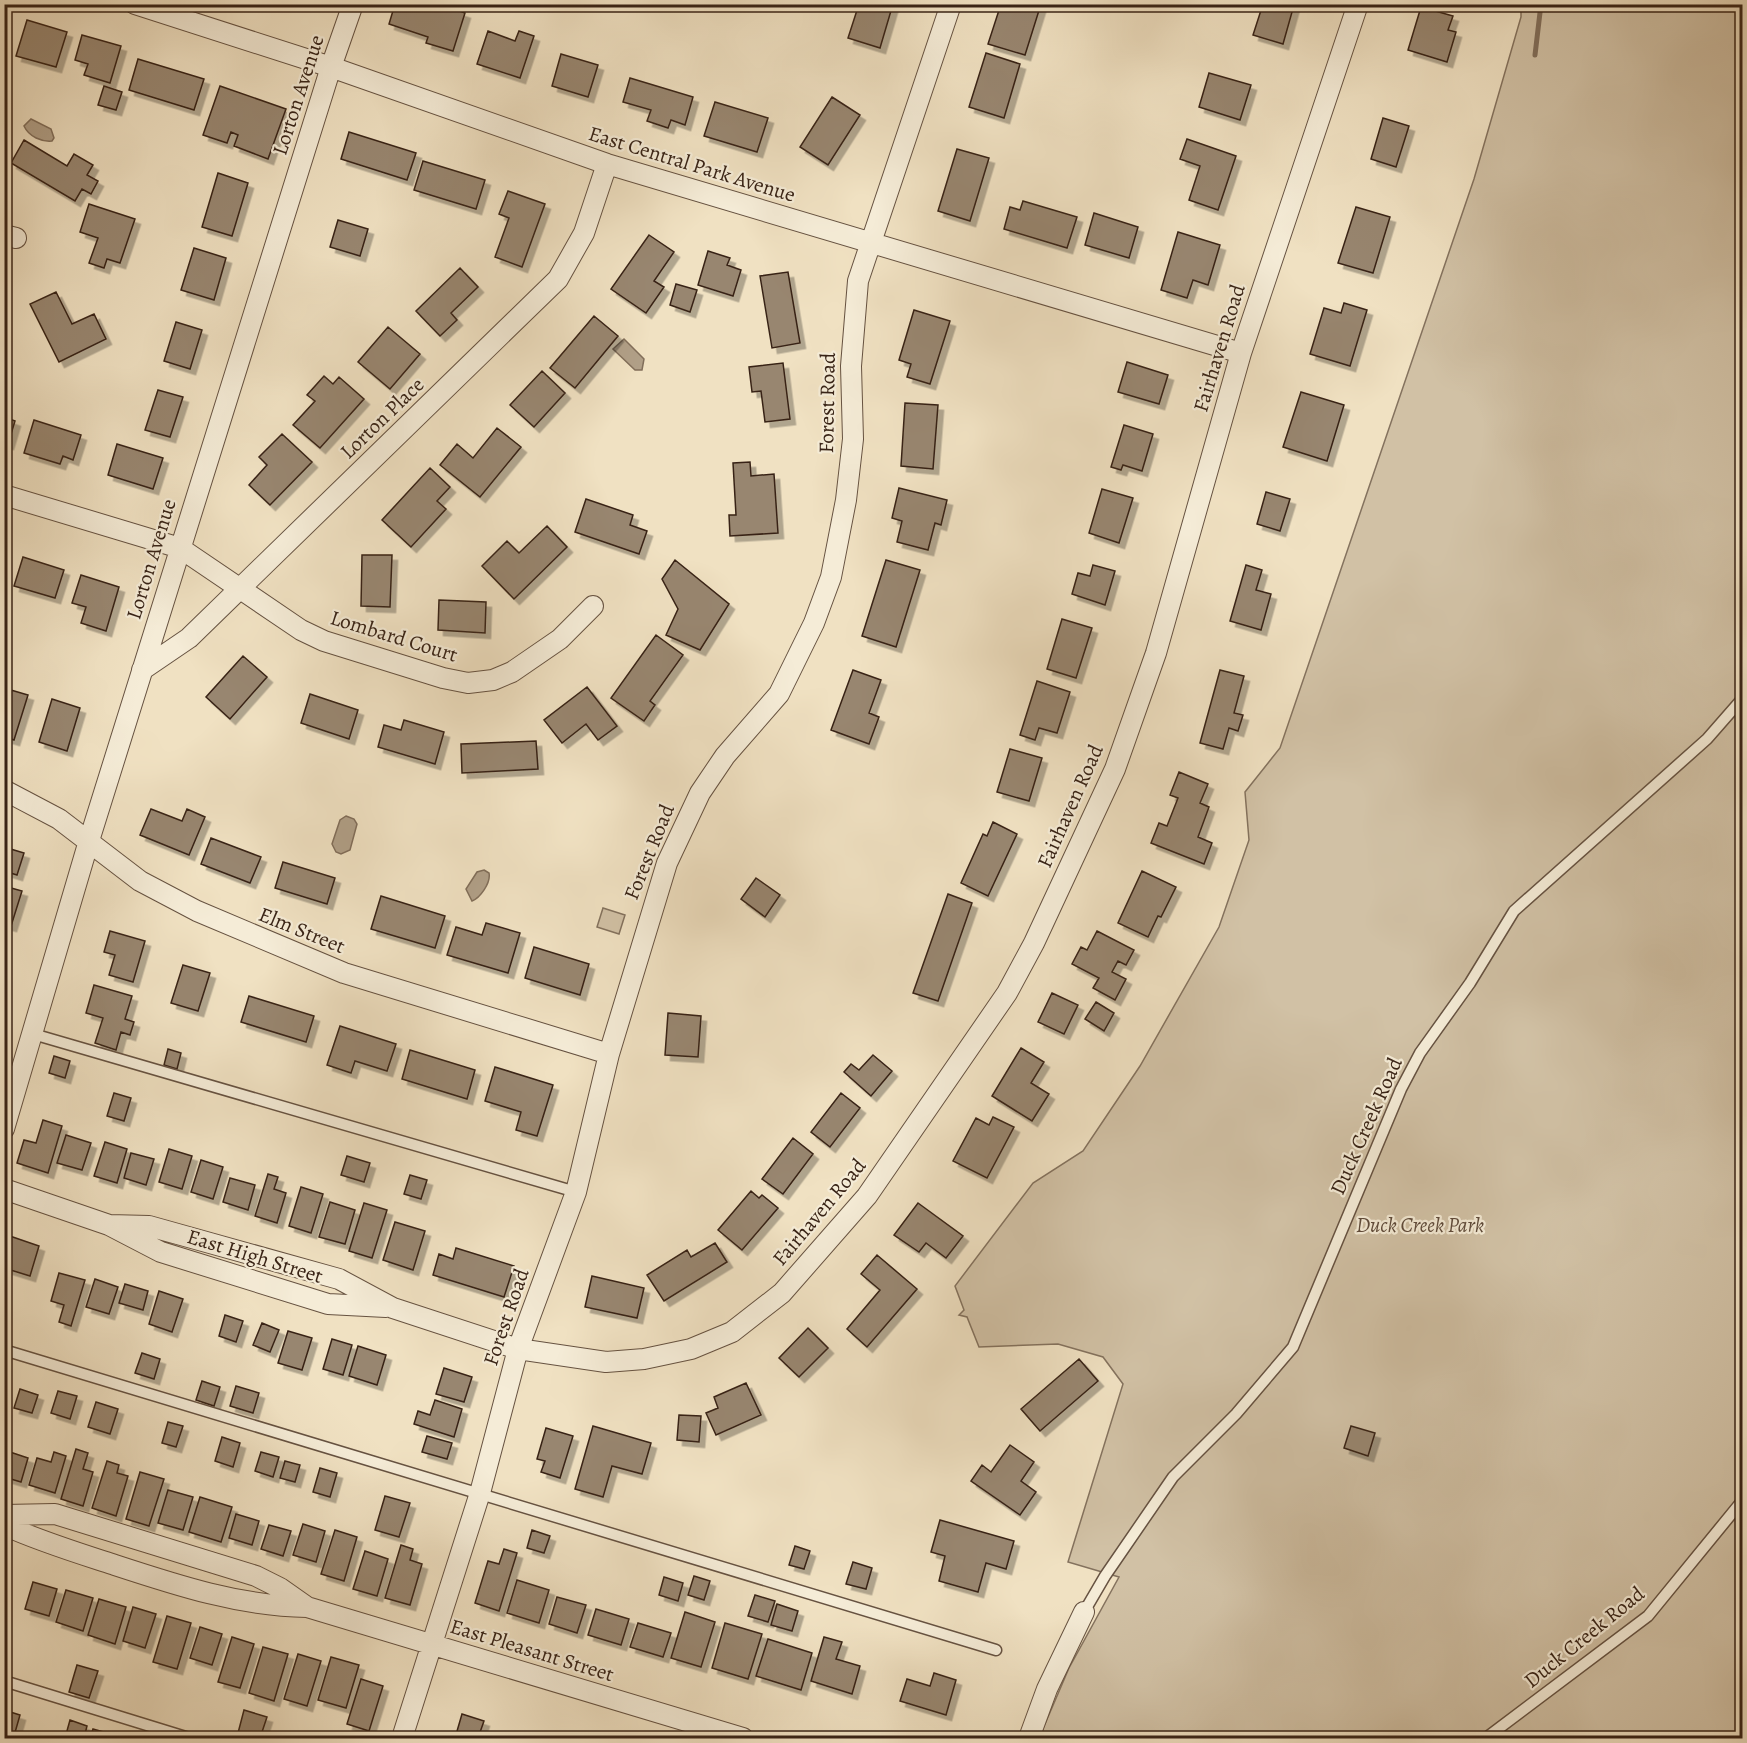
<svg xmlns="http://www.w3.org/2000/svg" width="1747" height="1743" font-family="Alegreya,serif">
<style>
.green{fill:#d1c1a5;stroke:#84725e;stroke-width:1.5}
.water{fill:#b1a088;stroke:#816e5a;stroke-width:1.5}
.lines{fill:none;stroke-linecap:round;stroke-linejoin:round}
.stream{stroke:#816e5a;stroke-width:5}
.building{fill:#98866f;stroke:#382316;stroke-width:1.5;filter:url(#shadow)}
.lane-casing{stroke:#665241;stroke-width:13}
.street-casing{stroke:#665241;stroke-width:22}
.lane{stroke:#f5ecd7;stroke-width:10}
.street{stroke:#f5ecd7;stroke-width:20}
.labels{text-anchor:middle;stroke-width:4.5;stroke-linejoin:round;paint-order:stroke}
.street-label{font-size:21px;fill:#382316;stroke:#f5ecd7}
.park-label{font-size:21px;font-style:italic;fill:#5e4a3a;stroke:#f5ecd7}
</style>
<defs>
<filter id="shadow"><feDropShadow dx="5.5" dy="5.5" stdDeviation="0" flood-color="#0004"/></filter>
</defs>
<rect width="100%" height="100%" fill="#f0e1c2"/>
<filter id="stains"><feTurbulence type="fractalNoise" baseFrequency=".00333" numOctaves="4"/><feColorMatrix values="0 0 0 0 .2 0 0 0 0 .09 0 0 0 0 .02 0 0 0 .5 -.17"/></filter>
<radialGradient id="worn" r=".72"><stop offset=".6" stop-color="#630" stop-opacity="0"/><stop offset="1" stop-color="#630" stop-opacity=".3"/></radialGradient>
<!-- green -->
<path class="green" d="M1521,5h221v1733h-703l30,-70 50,-91 -51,-15 55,-178 -20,-27 -45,-13 -79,3 -12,-30 -8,-2 5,-5 -9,-24 78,-103 50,-32 57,-85 79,-139 30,-87 -4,-48 35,-44 194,-569 47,-162z
M603,908l22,7 -6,19 -22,-7z"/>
<!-- water -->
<path class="water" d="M31,119l20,10 3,9 -2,3c-10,1 -23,-4 -28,-15z
M624,339l20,20 -2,11h-7l-22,-21z
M346,816l8,3 3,5 -7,26 -9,4 -5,-2 -4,-8 8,-24z
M484,870l5,3c2,10 -9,25 -17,28l-6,-12 11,-17z"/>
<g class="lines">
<!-- stream -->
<path class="stream" d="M1535,55l6,-51"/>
</g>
<!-- building -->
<path class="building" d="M395,4h44l26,9 -12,38 -27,-8 2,-6 -39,-13z
M859,4h34l-13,44 -32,-10z
M1001,4h40l-16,51 -37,-11z
M1263,4l31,1 -11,39 -30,-9z
M1421,7l32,9 -5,14 8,2 -9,30 -39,-12z
M27,20l40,12 -11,35 -40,-11z
M488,31l27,10 4,-10 15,5 -14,42 -43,-14z
M82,35l39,11 -11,37 -26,-8 4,-11 -13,-4z
M986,53l34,11 -16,54 -35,-11z
M561,54l37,11 -10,32 -36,-11z
M138,59l66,20 -10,31 -65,-20z
M1209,73l42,12 -11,35 -41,-13z
M630,78l63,19 -8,28 -14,-5 -3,8 -21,-7 4,-11 -28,-8z
M104,86l18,6 -6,18 -18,-5z
M220,86l66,23 -18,50 -34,-13 4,-11 -7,-3 -4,11 -24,-8z
M832,97l28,18 -32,50 -28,-18z
M715,102l53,16 -11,34 -53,-16z
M1383,118l26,8 -13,41 -25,-8z
M349,132l67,21 -9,27 -66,-21z
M1187,139l49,17 -18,54 -29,-10 11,-34 -20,-7z
M24,140l43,26 7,-12 19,11 -6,10 11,6 -7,13 -9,-5 -7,12 -64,-38z
M957,149l32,9 -19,63 -32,-10z
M423,161l62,19 -9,29 -62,-19z
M218,173l30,10 -16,53 -30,-9z
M508,191l37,13 -23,63 -27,-10 14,-39 -10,-4z
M1023,201l54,16 -10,31 -63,-19 6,-22 10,3z
M89,204l46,15 -15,44 -13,-4 -3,9 -15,-5 9,-25 -18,-6z
M1356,207l34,10 -17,56 -35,-10z
M1094,213l44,14 -9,31 -44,-13z
M338,220l30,9 -8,27 -30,-9z
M1178,232l42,13 -12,40 -15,-5 -6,18 -26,-8z
M649,235l25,17 -20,29 10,6 -18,26 -35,-24z
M194,248l32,10 -12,42 -33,-10z
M708,251l22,7 -3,7 14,5 -8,26 -35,-11z
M460,268l18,19 -27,26 6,7 -17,16 -24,-25z
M788,272l12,71 -28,5 -12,-72z
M676,284l21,6 -7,22 -20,-7z
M56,292l16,32 22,-10 12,25 -47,23 -29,-58z
M1344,303l23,7 -17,56 -40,-12 14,-46 17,5z
M914,310l36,11 -20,63 -23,-7 4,-13 -12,-4z
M594,316l24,20 -43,52 -25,-20z
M176,322l26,8 -12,39 -26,-8z
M388,327l32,27 -30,35 -32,-27z
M1127,362l41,13 -9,29 -41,-12z
M783,363l7,56 -25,3 -4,-31 -9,1 -3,-25z
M542,371l23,22 -31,34 -24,-22z
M324,376l9,8 6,-7 25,22 -44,49 -27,-23 22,-24 -8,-6z
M158,390l25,7 -13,40 -25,-7z
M1301,392l43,13 -17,56 -44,-14z
M905,403l33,2 -5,64 -32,-3z
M4,417l11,4 -7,23 -4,-1z
M34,420l47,15 -8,25 -10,-4 -3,8 -36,-11z
M1124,425l29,9 -11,37 -19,-6 -2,5 -10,-3z
M497,428l24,19 -41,50 -40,-32 17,-21 16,14z
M282,434l30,28 -42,43 -21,-20 18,-20 -8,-8z
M117,444l46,14 -10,31 -45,-14z
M750,462l1,14 23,-2 4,59 -48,3 -1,-21h7l-3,-52z
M430,468l20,19 -13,14 9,8 -35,38 -29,-27z
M899,488l48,12 -6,25 -6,-2 -7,27 -31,-8 5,-21 -10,-3z
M1102,489l31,9 -14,45 -30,-10z
M1266,492l24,7 -10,32 -23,-7z
M586,499l47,16 -3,10 17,6 -8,23 -64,-22z
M547,526l20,21 -53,52 -32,-33 25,-25 12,12z
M362,555h30l-2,52 -29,-1z
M23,557l41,13 -9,28 -41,-12z
M675,560l54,44 -29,46 -34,-15 12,-26 -16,-30z
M886,560l34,10 -24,77 -34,-11z
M1093,565l22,6 -10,34 -33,-11 6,-21 12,3z
M1246,565l16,5 -6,20 15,4 -10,36 -31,-9z
M81,575l38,12 -13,44 -25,-8 5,-16 -14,-4z
M439,600l47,2 -1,31 -47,-3z
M1062,619l30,9 -16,50 -29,-9z
M656,635l27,20 -33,46 5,4 -11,16 -33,-23z
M243,656l24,21 -37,42 -24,-22z
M853,670l28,10 -12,33 10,4 -10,27 -38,-14z
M1220,670l24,6 -10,37 9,2 -5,16 -9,-3 -6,21 -23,-6z
M1037,681l33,11 -13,41 -18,-5 -4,12 -15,-5z
M587,687l30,39 -19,14 -12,-16 -24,19 -18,-23z
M4,688l24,7 -14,45 -10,-3z
M310,694l48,16 -9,29 -48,-16z
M52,699l28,9 -13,43 -28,-9z
M404,720l40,12 -9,32 -57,-17 6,-22 17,5z
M536,741l2,28 -76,4 -1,-29z
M1010,749l32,9 -13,43 -32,-9z
M1179,772l29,12 -8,19 9,4 -11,30 14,6 -8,21 -53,-21 8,-20 8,3 11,-28 -8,-3z
M151,809l31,12 5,-12 18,8 -16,38 -49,-20z
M993,822l24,12 -29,62 -27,-13 22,-49 4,2z
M211,838l50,19 -11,26 -49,-19z
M4,847l20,6 -7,22 -13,-4z
M283,862l52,16 -8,26 -52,-16z
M1142,871l34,16 -15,30 -3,-1 -10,21 -30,-14z
M756,878l24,17 -15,22 -24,-18z
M4,886l18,5 -11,35 -7,-2z
M948,894l24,9 -34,98 -25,-8z
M381,896l64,20 -10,32 -64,-19z
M486,923l34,10 -12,40 -61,-18 9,-28 26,8z
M110,931l35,10 -12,41 -24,-7 6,-20 -11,-3z
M1097,931l37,19 -8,15 -8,-4 -6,11 14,7 -11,21 -22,-12 6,-10 -27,-14 9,-17 6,3z
M534,947l55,17 -9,31 -55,-17z
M183,965l27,8 -12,38 -27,-8z
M94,985l38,11 -7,23 9,3 -4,13 -9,-3 -5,18 -21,-7 8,-25 -17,-5z
M1052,993l26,12 -14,29 -26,-12z
M249,996l65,20 -8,26 -65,-20z
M1096,1002l18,11 -10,18 -19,-12z
M668,1013l33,3 -3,41 -33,-2z
M340,1026l56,18 -9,27 -32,-10 -4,12 -24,-8z
M1021,1048l23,14 -13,21 18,11 -17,27 -40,-25z
M168,1049l13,4 -4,16 -13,-4z
M410,1050l65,20 -8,29 -65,-20z
M873,1055l19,16 -21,25 -27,-24 7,-8 8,6z
M54,1056l16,5 -5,17 -16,-5z
M495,1067l58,18 -16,51 -21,-6 5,-18 -36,-11z
M114,1093l17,5 -7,23 -17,-5z
M841,1093l19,15 -30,39 -19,-15z
M993,1117l21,10 -27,51 -34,-17 23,-43 13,7z
M43,1120l19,6 -14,47 -31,-10 7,-23 12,3z
M66,1135l25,8 -9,27 -25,-7z
M793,1138l20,16 -30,40 -21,-15z
M105,1142l22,7 -10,34 -23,-7z
M169,1149l23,7 -10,33 -23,-7z
M131,1153l23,6 -8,26 -22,-7z
M347,1156l23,7 -6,19 -23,-7z
M201,1160l22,7 -10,32 -22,-7z
M268,1174l10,3 -4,12 12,4 -9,30 -22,-7z
M410,1175l17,5 -6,19 -17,-5z
M230,1178l25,7 -7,25 -25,-8z
M301,1187l22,7 -12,39 -22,-7z
M751,1191l8,7 3,-3 16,13 -36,42 -24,-20z
M330,1202l25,8 -10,34 -26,-7z
M364,1203l23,7 -15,48 -23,-7z
M918,1203l45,33 -17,22 -20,-15 -7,9 -25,-17z
M395,1222l30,9 -12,39 -30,-10z
M4,1234l35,12 -9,30 -26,-8z
M715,1243l12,19 -63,39 -17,-26 40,-25 4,7z
M456,1248l58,18 -10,31 -71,-22 6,-21 14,5z
M877,1255l40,34 -50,58 -20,-18 33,-39 -19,-16z
M59,1273l26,7 -14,46 -12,-4 5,-17 -13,-4z
M592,1276l52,12 -7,30 -52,-11z
M95,1279l23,8 -9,27 -23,-7z
M125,1284l23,7 -5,19 -24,-7z
M159,1291l24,8 -11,33 -23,-8z
M225,1315l18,6 -7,21 -17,-6z
M262,1323l17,7 -9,22 -17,-7z
M808,1328l20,20 -29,29 -20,-19z
M288,1331l24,7 -10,32 -24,-7z
M332,1339l20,6 -9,30 -20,-6z
M358,1346l28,9 -9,30 -28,-9z
M142,1353l18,6 -6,20 -19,-6z
M1079,1359l19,22 -58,50 -19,-22z
M444,1368l28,9 -8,25 -28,-8z
M202,1381l18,6 -6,19 -18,-6z
M746,1383l15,32 -45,20 -10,-22 12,-5 -4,-11z
M236,1386l23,7 -6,20 -23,-7z
M20,1389l18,6 -6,18 -18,-5z
M58,1391l19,5 -7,23 -19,-6z
M435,1400l27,9 -8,28 -40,-13 4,-13 12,4z
M96,1402l22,7 -8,25 -22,-7z
M679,1415l22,1 -2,26 -22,-2z
M168,1422l15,4 -7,21 -14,-4z
M593,1426l58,17 -9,31 -30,-8 -9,31 -28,-8z
M1351,1426l24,7 -7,23 -24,-8z
M546,1428l27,8 -13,42 -19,-6 4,-11 -8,-2z
M427,1436l25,7 -5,16 -25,-7z
M222,1437l18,6 -7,24 -18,-6z
M1010,1445l24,17 -13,19 15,11 -16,23 -49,-34 11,-16 9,7z
M76,1449l12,4 -5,16 10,3 -10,34 -22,-7z
M4,1450l24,8 -7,24 -17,-5z
M54,1452l12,4 -11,37 -26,-8 8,-27 14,4z
M261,1452l18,5 -6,20 -18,-6z
M107,1461l12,4 -2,8 11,3 -12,40 -24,-8z
M285,1461l15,4 -5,17 -15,-4z
M320,1468l17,5 -7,24 -17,-5z
M140,1472l24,7 -15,47 -23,-7z
M168,1490l25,7 -10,33 -25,-7z
M385,1496l25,7 -11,34 -24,-7z
M200,1497l32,10 -11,35 -32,-10z
M236,1514l23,7 -7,24 -23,-7z
M940,1520l74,21 -8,28 -20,-6 -8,29 -39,-11 6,-25 -14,-4z
M303,1524l22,7 -9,31 -23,-7z
M269,1525l22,6 -8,25 -22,-7z
M335,1530l22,7 -13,44 -23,-7z
M532,1530l18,6 -6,17 -17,-5z
M401,1545l12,4 -3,11 12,4 -12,41 -25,-7z
M795,1546l15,5 -6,18 -15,-4z
M504,1549l13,4 -18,58 -24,-8 13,-42 11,3z
M365,1551l23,8 -11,37 -24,-7z
M853,1562l19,6 -6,21 -20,-5z
M694,1576l16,5 -6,19 -16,-5z
M664,1577l19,6 -5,18 -19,-6z
M517,1580l32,10 -10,33 -32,-10z
M33,1582l24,7 -8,27 -24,-7z
M66,1590l27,8 -10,33 -27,-9z
M755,1595l20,6 -7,21 -20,-6z
M557,1597l29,8 -9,28 -28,-9z
M99,1599l27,8 -11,37 -27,-9z
M777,1604l21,7 -6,20 -21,-6z
M133,1607l23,7 -11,34 -22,-7z
M596,1609l33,10 -8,26 -33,-10z
M685,1612l30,10 -14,45 -30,-9z
M167,1616l24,7 -14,46 -24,-7z
M638,1623l33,10 -8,24 -33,-10z
M725,1623l37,11 -14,45 -36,-11z
M200,1627l22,7 -10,31 -22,-7z
M232,1637l22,7 -14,44 -22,-6z
M824,1637l18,5 -6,17 24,7 -8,28 -41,-13z
M768,1639l44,14 -11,37 -45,-14z
M263,1647l25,7 -14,47 -25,-8z
M298,1654l23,7 -14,45 -23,-7z
M331,1657l28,8 -13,43 -28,-8z
M77,1665l21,6 -9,27 -20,-6z
M934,1673l22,7 -10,35 -46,-14 7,-22 23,7z
M361,1679l22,7 -14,45 -22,-7z
M4,1710l16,5 -6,21 -10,-3z
M244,1710l23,7 -7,21 -22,-5z
M462,1714l22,7 -6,17h-23z
M70,1720l17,6 -3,12h-19z
M93,1729l18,5 -2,4h-19z"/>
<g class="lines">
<!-- lane casing -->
<g class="lane-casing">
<path id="lane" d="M33,1034l543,158
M4,1350l992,300
M1084,1612l21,-36 68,-99 63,-63 57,-67 108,-258 19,-36 50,-70 44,-72 193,-172 35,-40
M4,1681l185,57
M1486,1738l162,-122 94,-115"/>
</g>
<!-- street casing -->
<g class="street-casing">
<path id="street" d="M135,4l196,63 276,97 634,189
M4,235l12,3
M4,495l176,53 121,82 23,11 119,37 25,5 25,-3 19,-8 48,-33 33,-33
M142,670l47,-32 369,-359 26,-46 23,-69
M4,790l55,29 81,62 57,30 147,62 265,81
M4,1129l84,-285 243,-777 22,-63
M4,1189l105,36 52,27 167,52 58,3
M109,1225l40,1 190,53 54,29 125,41 88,13 38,-3 47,-10 41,-17 50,-39 85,-97 140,-203 27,-50 81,-174 41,-116 85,-300 117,-349
M4,1515l51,-1 201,62 24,12 27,19
M4,1525c35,16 71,27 108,39 64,21 127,42 195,43l436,131
M402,1738l78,-245 38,-144 58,-157 33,-138 58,-191 33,-70 25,-37 54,-62 35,-71 17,-46 15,-77 7,-61 -2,-73 7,-85 93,-277
M1029,1738l18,-49 37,-77"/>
</g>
<!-- lane -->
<use href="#lane" class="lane"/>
<!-- street -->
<use href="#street" class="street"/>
</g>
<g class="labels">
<!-- street labels -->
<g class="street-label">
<text transform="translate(298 95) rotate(-72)" y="7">Lorton Avenue</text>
<text transform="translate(692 164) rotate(17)" y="7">East Central Park Avenue</text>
<text transform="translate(1219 348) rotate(-73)" y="7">Fairhaven Road</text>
<text transform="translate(827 403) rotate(-89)" y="7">Forest Road</text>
<text transform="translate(382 418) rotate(-44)" y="7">Lorton Place</text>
<text transform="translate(151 559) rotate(-73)" y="7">Lorton Avenue</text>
<text transform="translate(394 636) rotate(17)" y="7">Lombard Court</text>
<text transform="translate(1070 806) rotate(-66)" y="7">Fairhaven Road</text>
<text transform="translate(649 852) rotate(-68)" y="7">Forest Road</text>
<text transform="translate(302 930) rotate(22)" y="7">Elm Street</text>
<text transform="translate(1366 1126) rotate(-66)" y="7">Duck Creek Road</text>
<text transform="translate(819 1212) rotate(-50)" y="7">Fairhaven Road</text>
<text transform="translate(255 1256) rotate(17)" y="7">East High Street</text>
<text transform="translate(506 1317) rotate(-71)" y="7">Forest Road</text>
<text transform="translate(1584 1637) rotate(-39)" y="7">Duck Creek Road</text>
<text transform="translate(532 1650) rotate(17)" y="7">East Pleasant Street</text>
</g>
<!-- park labels -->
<g class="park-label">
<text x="1420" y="1232">Duck Creek Park</text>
</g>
</g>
<!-- margin -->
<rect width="1747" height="1743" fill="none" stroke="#f0e1c2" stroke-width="24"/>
<rect x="6" y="6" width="1735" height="1731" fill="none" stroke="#382316" stroke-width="3"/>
<rect x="12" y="12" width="1723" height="1719" fill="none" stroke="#382316" stroke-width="1.5"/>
<rect width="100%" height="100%" filter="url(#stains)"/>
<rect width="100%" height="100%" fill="url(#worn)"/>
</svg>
